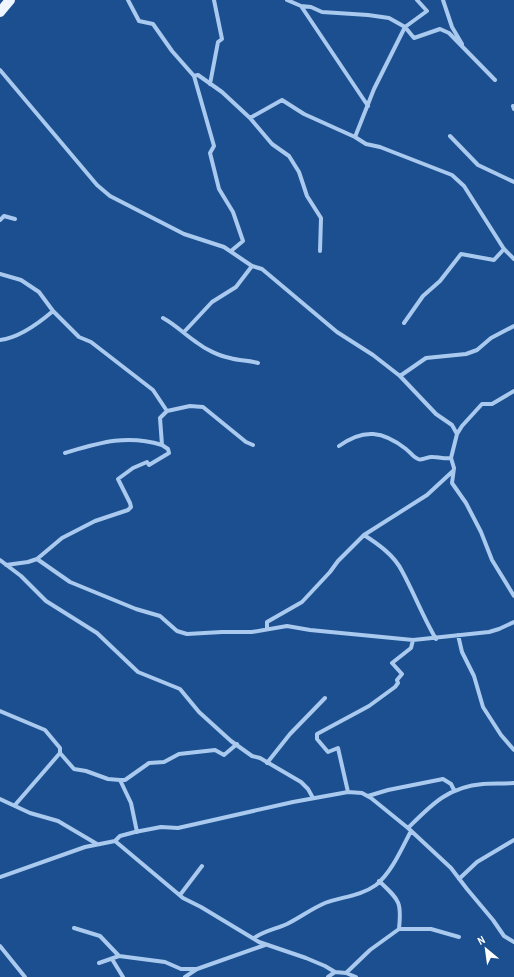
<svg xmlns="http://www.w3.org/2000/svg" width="514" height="977" font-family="'Archivo Narrow',sans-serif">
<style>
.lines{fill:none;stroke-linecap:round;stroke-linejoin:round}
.minor{stroke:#a9c9ee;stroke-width:4}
.primary{stroke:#f0f6ff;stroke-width:10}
</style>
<rect width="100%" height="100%" fill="#1b4f8f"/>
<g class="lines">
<!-- minor -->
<path class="minor" d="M128,0l11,21 14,3 19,27 22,25 20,70 -4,7 9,36 14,23 10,29 -12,10
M287,0l14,6 10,1 11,5 46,3 21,3 16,9 9,11 26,-9 9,4 46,47
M443,0l9,27 10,17
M301,6l67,100
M0,70l97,115 13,11 74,38 40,13 28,19 10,3 75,63 36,23 27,21 36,38 16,11 5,9 -6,24 3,10 -2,15 14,20 15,29 11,28 22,36
M194,76l4,-1 24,17 28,26 22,26 17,12 10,16 8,24 14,22 -1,33
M210,84l8,-42 4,-3 -8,-39
M513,106l1,3
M250,118l32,-18 22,14 51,23 11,7 14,3 72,28 12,11 40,63 10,10
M450,136l28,29 36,17
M355,137l19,-48 31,-62 22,-16 -10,-11
M0,220l4,-4 11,3
M0,274l21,6 18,12 14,19 26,26 12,5 62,48 14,21 23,-5 13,1 43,35 7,3
M163,318c13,7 21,16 33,24 9,7 23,14 34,16 10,3 18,2 28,5
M404,323l19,-27 17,-15 21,-27 33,6 10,-11
M184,332l28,-30 24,-15 16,-21
M0,340c18,-2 39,-17 53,-29
M400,376l26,-18 40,-4 11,-4 14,-12 23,-12
M457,434l5,-8 20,-22h10l22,-13
M339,446c25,-18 44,-15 67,3 4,3 7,8 12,10 5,2 10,-3 15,-2 7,0 11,2 18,1
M65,453c34,-10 61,-19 97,-8l-2,-27 7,-7
M364,535c14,9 30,20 38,36 12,22 21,46 34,68
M37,559l33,23 66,27 24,7 17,15 10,3 35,-2h30l35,-6 23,4 103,10 76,-8 10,-3 15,-7
M0,560l21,16 25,25 51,32 41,39 42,17 19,23 32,29 21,15 8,2 41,24 7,7 5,9
M6,565l22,-3 9,-3 25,-21 33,-17 33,-11 3,-3 -1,-4 -12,-24 15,-11 14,-6 2,3 20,-12 -1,-4 -6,-4
M267,629v-7l35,-20 28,-30 8,-11 26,-26 63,-40 26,-24
M458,635l4,17 12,24 9,31 18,28 13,15
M0,711l45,19 15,18v5l-45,52
M60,753l14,16 12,2 22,8 12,1h5l24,-17 15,-1 15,-8 36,-4 9,5 13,-11
M267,763l23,-29 35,-36
M120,780l11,23 6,29
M348,792l-10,-44 -10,4 -11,-13v-5l52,-28 26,-19 3,-4 -1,-3 5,-6 -10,-11 19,-15 2,-8
M368,796l20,-6 55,-11 8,5 3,6
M0,799l30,14 28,8 39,23
M408,828c24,-24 40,-41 75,-44 10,-1 21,0 31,-1
M115,841l68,57 18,9 58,35 47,16 19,8 10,6 11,1 10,4
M0,877l85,-30 30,-6 5,-5 15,-4 26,-5 17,1 115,-26 55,-10 14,1 9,5 37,30 43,40 16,21 26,31 11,16 10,6
M459,879l18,-17 37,-22
M180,895l22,-29
M74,928l26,8 19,20 46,6 16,7h16
M399,929h32l28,8
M254,938c10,-7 22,-9 33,-14 14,-7 24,-15 38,-21 16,-6 36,-7 51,-18 16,-13 26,-37 35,-54
M0,946l25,31
M112,959l11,18
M99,963l20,-7
M346,973l24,-23 29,-21c3,-28 0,-29 -20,-48
M185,977l12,-8 68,-24
M328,977l7,-5"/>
<!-- primary -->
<path class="primary" d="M0,12l10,-12"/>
</g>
<!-- north arrow -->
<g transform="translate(486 949) rotate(331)" stroke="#1b4f8f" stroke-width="3" paint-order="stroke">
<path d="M0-3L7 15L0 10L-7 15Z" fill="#ffffff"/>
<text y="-6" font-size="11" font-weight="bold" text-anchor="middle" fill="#ffffff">N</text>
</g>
</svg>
